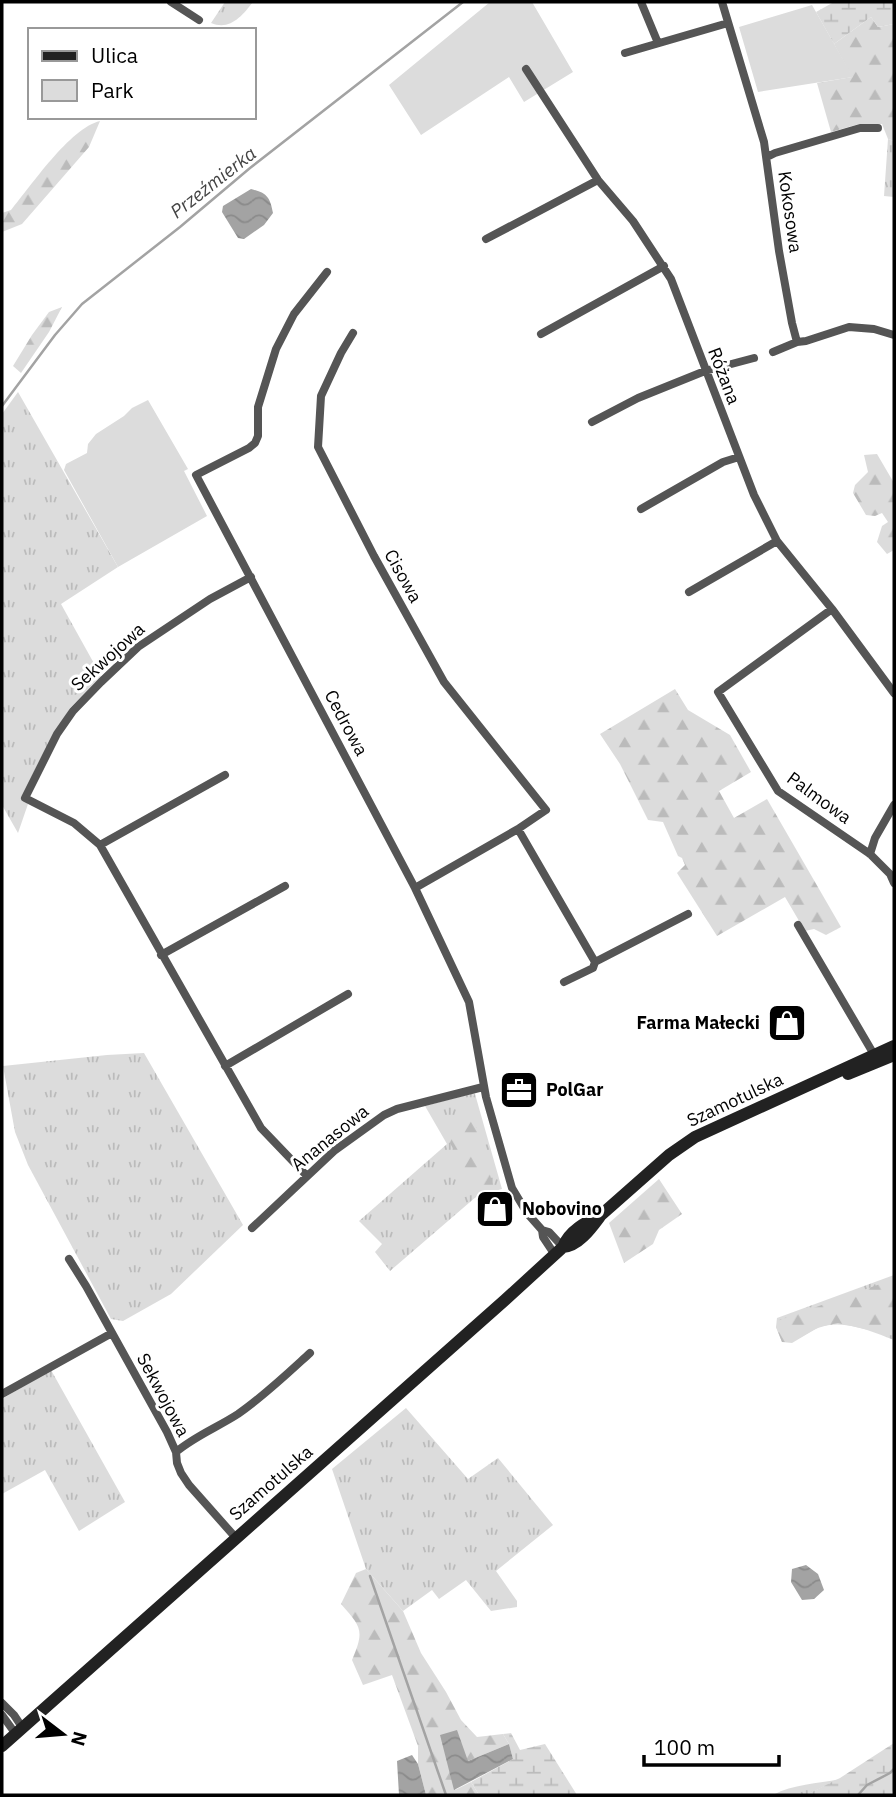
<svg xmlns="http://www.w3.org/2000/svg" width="896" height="1797" font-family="'IBM Plex Sans',sans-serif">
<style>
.grass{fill:url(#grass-tufts)}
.forest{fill:url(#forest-firs)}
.wetland{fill:url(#wetland-marsh)}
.green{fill:#dcdcdc}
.water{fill:url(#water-waves)}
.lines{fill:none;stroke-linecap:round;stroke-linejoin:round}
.stream{stroke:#a3a3a3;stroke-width:2.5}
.street{stroke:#555;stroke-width:8}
.secondary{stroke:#222;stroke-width:12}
.labels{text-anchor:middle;stroke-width:6;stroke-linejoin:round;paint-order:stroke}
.street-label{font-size:18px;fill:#000;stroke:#fff}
.poi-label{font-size:18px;font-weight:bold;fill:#000;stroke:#fff;text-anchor:start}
.water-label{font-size:19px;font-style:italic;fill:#444;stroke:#fff}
</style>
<defs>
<pattern id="grass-tufts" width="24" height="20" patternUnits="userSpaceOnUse" patternTransform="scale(1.75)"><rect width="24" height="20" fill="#dcdcdc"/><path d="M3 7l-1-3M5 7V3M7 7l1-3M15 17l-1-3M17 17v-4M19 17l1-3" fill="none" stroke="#bbb"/></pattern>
<pattern id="forest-firs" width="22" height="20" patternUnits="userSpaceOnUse" patternTransform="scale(1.75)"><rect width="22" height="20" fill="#dcdcdc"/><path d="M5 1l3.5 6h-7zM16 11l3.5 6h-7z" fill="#bbb"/></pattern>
<pattern id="wetland-marsh" width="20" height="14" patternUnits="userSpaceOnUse" patternTransform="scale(1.75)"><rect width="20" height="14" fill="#dcdcdc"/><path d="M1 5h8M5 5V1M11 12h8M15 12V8" fill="none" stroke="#bbb"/></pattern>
<pattern id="water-waves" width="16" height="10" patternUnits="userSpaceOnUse" patternTransform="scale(1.75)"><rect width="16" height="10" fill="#a3a3a3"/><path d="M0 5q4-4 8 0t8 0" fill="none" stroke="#8b8b8b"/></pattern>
</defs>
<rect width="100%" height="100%" fill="#fff"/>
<!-- grass -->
<path class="grass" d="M225,2h28c-11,14 -23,29 -42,21z
M888,139l6,2v56l-10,-1z
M18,392l100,175 -57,37 40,72 -31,32 -32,55 -16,35 6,6 -10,29 -16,-28v-391z
M144,1053l99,172 -72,69 -48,27 -12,-2 -83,-154 -13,-33 -12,-66 104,-11z
M474,1093l1,1 27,95 -25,7 -87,75 -15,-19 7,-8 -23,-23 88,-77 -22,-38z
M894,1275v65c-23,-9 -52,-22 -76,-12 -13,5 -21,15 -36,14l-6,-15 1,-9z
M51,1370l74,132 -46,29 -34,-61 -43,24v-95z
M406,1408l62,71 30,-21 55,67 -57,46 21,30v6l-26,4 -25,-31 -27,19 -7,-9 -29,21 -37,-42 -34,-100z
M840,1779l-34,16h-33c20,-11 44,-11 67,-16z"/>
<!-- forest -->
<path class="forest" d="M871,17l7,10 16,-3v117l-6,-2 -6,-15h-23l-28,8 -14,-49 35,-6 -18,-33z
M100,121l-11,26 -67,77 -20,8v-19l9,-3c20,-24 59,-82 89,-89z
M62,307l-13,25 -28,41 -8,-7 19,-31 17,-23z
M877,454l17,29v67l-7,4 -10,-12 5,-16 6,-4 -6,-9 -7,3 -9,-1 -13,-22 2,-8 13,-13 -4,-17z
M675,689l13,21 42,25 21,37 -32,19 15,27 33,-19 74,128 -15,8 -12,-6 -9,2 -20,-34 -68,39 -40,-63 8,-8 -3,-7 -4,-2 -15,-34 -15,-2 -28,-56 -20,-30z
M461,1121h14l19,68 -17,4 -27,-50 5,-21z
M659,1179l23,35 -23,16 -6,14 -29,19 -15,-40z
M894,1279v29l-13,21 -12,1 -31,-7 -19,4 -27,16 -10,-1 -6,-15 4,-7z
M366,1569l37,42 18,42 25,39 15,28 16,17 26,-3 6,10 -41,17 -13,29 16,-8 8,13h-53l-8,-31v-18l-26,-71 -29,10 -11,-25c13,-30 9,-33 -11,-56l15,-31z"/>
<!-- wetland -->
<path class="wetland" d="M834,2h60v22l-16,3 -7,-10 -37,27 -18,-32z
M511,1733l9,17 25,-6 32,51h-98l-8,-13 42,-23 -4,-15 -6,-10z
M894,1743v45l-3,7h-85l34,-17z"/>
<!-- green -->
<path class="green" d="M490,2h42l41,70 -49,30 -15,-25 -88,58 -32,-50z
M812,5l41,72 -95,15 -19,-65z
M148,400l40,69 -4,2 23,45 -89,51 -54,-97 2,-6 21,-11 1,-9 8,-10 28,-18 8,-8z"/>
<!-- water -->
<path class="water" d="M251,189c16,4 19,8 22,24l-9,12 -20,14 -6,-1 -16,-26 1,-6z
M806,1565l12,9 6,16 -10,9 -12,1 -11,-18 1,-13z
M457,1730l11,31 41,-17 4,15 -59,31 -14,-55z
M412,1755l6,9 8,31h-27l-2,-34z"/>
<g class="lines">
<!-- stream -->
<path class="stream" d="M2,406l53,-71 27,-31 98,-77 70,-59 213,-166
M370,1576l76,219
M858,1795l9,-10 23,-12 4,-4"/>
<!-- street -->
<path class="street" d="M171,2l28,18
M641,2l17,41
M722,2l42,140 15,109 13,72 5,19
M625,53l103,-30
M526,69l72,111 35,41 38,58 83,216 23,46 55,68 62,84
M767,157l8,-4 85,-25h18
M486,239l112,-59
M327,272l-33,42 -18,35 -18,58v29l-3,7 -6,5 -53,27 219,413 54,114 17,95 26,91 15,25 15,17 7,2 14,15
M353,333l-12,20 -20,43 -3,51 56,109 70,126 102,128 -28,19 -103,59
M541,334l123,-68
M773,352l24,-10 9,-1 43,-14 25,2 20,6
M592,422l46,-24 67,-27 49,-13
M641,509l82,-47 16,-5
M251,577l-41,22 -72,48 -37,35 -28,29 -16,23 -32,64 49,25 26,22 161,283 46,48
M689,592l88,-51
M832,609l-114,83 60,99 92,63 20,20 4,9
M518,829l77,133 93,-48
M100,845l125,-70
M870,854l5,-16 19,-33
M798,925l78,133
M161,955l124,-69
M564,982l29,-14 2,-6
M225,1066l123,-72
M252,1228l82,-77 50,-36 13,-6 86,-22
M542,1230l1,7 12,18
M69,1259l17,27 81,146 9,20 1,11 4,10 8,12 47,53
M2,1394l110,-61
M176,1452c19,-16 42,-25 62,-38 26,-18 49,-40 72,-61
M2,1703l12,12 8,12
M2,1715l13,18"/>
<!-- secondary -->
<path class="secondary" d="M848,1074l46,-19
M563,1247c16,-1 29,-20 38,-32l68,-60 26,-18 199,-91
M2,1746l503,-446 58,-53c6,-16 23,-25 38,-32"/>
</g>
<!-- icons -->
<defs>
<g id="shop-square" transform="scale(2.0125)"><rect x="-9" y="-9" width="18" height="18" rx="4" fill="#000" stroke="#fff"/><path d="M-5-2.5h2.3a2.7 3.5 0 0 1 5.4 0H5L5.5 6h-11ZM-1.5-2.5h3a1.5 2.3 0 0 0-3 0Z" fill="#fff"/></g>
<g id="office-square" transform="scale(2.0125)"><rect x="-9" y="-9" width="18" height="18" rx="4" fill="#000" stroke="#fff"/><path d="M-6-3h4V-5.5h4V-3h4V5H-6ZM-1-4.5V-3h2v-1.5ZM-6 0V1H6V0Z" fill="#fff"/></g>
</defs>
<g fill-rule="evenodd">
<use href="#shop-square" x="787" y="1023"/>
<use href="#office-square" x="519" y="1090"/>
<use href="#shop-square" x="495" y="1209"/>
</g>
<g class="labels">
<!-- street labels -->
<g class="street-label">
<text transform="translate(790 212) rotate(82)" y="6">Kokosowa</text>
<text transform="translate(724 376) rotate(69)" y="6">Różana</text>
<text transform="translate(403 576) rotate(61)" y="6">Cisowa</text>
<text transform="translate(108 657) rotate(-42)" y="6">Sekwojowa</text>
<text transform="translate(346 723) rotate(62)" y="6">Cedrowa</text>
<text transform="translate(819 798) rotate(36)" y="6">Palmowa</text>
<text transform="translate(735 1100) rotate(-25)" y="6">Szamotulska</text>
<text transform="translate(330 1138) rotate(-39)" y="6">Ananasowa</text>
<text transform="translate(163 1395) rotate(62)" y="6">Sekwojowa</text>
<text transform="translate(271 1483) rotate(-41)" y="6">Szamotulska</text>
</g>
<!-- poi labels -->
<g class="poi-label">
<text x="760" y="1029" text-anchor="end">Farma Małecki</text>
<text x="546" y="1096">PolGar</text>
<text x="522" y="1215">Nobovino</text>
</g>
<!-- water labels -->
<g class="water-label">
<text transform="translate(213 182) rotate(-38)" y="7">Przeźmierka</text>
</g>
</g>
<!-- border -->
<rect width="896" height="1797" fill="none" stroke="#000000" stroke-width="7"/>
<!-- legend -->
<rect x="28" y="28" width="228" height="91" fill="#ffffff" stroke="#999999" stroke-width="2"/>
<rect x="42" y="51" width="35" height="10" fill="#222222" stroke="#999999" stroke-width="2"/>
<text x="91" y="63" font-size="21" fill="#000000">Ulica</text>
<rect x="42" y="80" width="35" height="21" fill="#dcdcdc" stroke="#999999" stroke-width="2"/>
<text x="91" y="98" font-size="21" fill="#000000">Park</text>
<!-- north arrow -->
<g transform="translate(63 1734) rotate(106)" stroke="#ffffff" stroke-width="5" paint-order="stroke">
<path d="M0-5L12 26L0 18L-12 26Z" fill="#000000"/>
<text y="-10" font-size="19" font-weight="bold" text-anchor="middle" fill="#000000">N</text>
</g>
<!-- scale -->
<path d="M644 1755v10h135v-10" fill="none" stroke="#000000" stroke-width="3.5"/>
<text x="654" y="1755" font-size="21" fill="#000000" stroke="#ffffff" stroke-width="5" paint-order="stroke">100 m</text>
</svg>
